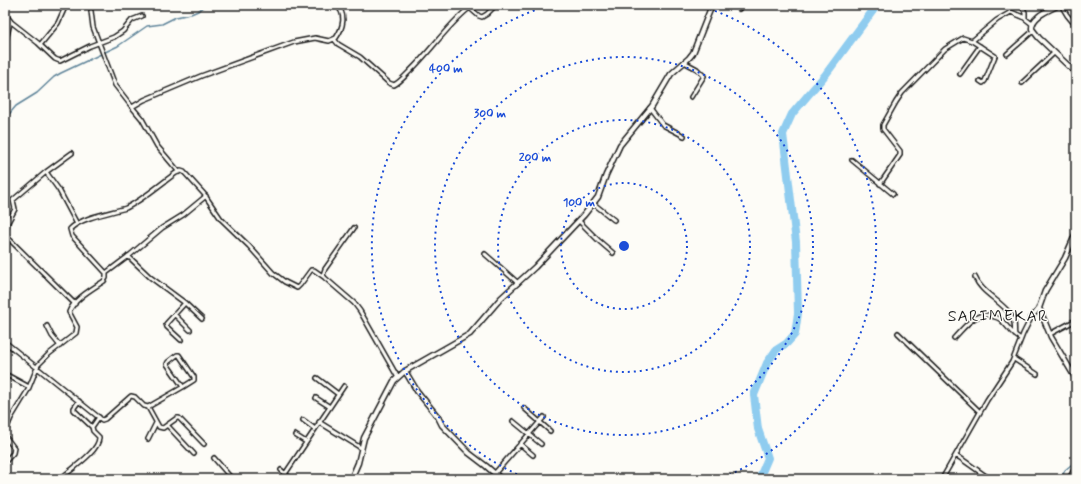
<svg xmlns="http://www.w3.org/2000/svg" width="1081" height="484" font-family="Mynerve,sans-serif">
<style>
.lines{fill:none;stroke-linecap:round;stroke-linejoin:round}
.stream{stroke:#61869b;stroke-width:1.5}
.river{stroke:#8fccef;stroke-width:8}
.minor-casing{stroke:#1c1c1c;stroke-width:6}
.tertiary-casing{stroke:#1c1c1c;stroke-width:7}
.minor{stroke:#fdfcf7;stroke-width:3}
.tertiary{stroke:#fdfcf7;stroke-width:4}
.ring{fill:none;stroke:#1d4ed8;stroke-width:2;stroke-dasharray:2 4}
.labels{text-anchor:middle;stroke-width:3;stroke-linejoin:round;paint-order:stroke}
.quarter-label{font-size:16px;letter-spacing:1px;fill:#1c1c1c;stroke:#fdfcf7}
.centre{fill:#1d4ed8;stroke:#fdfcf7;stroke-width:2}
.ring-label{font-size:12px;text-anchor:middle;font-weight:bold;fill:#1d4ed8;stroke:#fdfcf7;stroke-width:3;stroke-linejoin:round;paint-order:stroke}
</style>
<rect width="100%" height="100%" fill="#fdfcf7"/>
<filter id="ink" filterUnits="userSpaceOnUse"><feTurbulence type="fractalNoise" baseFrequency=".025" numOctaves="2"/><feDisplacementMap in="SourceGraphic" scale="8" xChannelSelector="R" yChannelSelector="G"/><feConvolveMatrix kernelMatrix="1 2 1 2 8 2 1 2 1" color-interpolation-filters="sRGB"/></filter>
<g filter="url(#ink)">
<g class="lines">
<!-- stream -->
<path class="stream" d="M5,119l11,-13 21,-13 17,-16 7,-4 57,-27 29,-20 15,-2 14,-7 15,-3 7,-3 7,-6
M1061,479l4,-9 11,-9"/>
<!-- river -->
<path class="river" d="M759,479l9,-21 -10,-29 -4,-34 13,-32 9,-13 11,-7 8,-9 3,-21 -2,-71 -13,-108 9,-20 34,-40 51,-69"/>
<!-- minor casing -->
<g class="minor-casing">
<path id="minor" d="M736,5l3,4
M1021,5l4,7v6
M1061,5l6,10 9,11
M91,11l2,16 22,58 17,22
M10,21l28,22 17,16 5,2 30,-15 24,-9 9,-6 9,-11 10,-4
M334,39l4,5 22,13 29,26 5,2c6,-3 11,-9 16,-14 21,-20 36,-44 58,-62h3l8,7 3,1 5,-3 9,-9
M972,41l25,-21 14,-8 12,5 9,7
M40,45l18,-22 8,-18
M1007,54l26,-23
M684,62l13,7 7,7 -13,21
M960,74l20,-28
M1022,83l32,-30
M650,108l13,17 21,11
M852,160l41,34
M46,172l13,18 18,34
M179,172l-22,-26 -15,-27 -10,-12 12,-7 57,-24 93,-34 21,-4 14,3 7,-3c7,-10 11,-24 0,-33
M880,184l20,-29v-4l-17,-22v-4l13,-23 6,-9 43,-44 18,-11 9,3 23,15 -10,25 -2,2 -3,-2
M594,204l20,16
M579,221l20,20 14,12
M354,228l-29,41 -2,6 2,3 29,25 6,8 37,65
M5,233l3,-11 7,-13 -2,-9 33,-28 26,-19
M5,235l70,69
M485,254l33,29
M128,256l22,21 35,26 -19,21 1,3 14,13
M106,273l-34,-37 -2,-7c12,-12 40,-16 56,-21 18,-9 33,-23 50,-35l5,-2 3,1 20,22 17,25 28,27 24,27 12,9 12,6 3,-3 11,-15h3l10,7
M975,277c7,19 34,26 39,46 1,3 0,8 1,12
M185,303l17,16
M175,315l15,15
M47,326l5,10 8,10
M898,333l82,79
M1050,334l26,-14
M954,338c12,-12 22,-29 41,-21 3,1 6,2 8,5 7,7 9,12 18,17
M5,342l97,78 3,-1 26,-23 4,1 9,9 4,1 35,-20 -16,-23 1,-2 9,-7h2l15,22v3l-11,7
M1014,359l23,15
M5,374l24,13
M317,378l21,16
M316,398l14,9
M79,401l-5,7v2l18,17
M148,407l11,20 4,1 14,-10h2l25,26
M524,408l26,23
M303,420l12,9
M513,421l28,23
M319,422l42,26
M167,425l27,29
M5,432l6,-14 17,-28 10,-25 11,-11 27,-21 1,-6 -8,-15c5,-13 23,-23 35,-31l2,-3v-5l24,-18 32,-27 21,-13 23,-19
M295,435l11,7
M5,436l9,12 -1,5 -8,9
M148,439l8,-16
M520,444l13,11
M956,455l34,24
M214,458l18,21
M281,470l10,9
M495,473l49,-56
M285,474l59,-88
M60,479c10,-9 40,-28 39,-42l-6,-6 -1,-4 7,-10
M942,479l45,-79 25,-38 11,-28 8,-16 8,-10
M1069,479l7,-13"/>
</g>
<!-- tertiary casing -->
<g class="tertiary-casing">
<path id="tertiary" d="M1059,5c-9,5 -28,11 -27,24l7,9 37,35
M5,15l5,6 -5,21
M1076,233l-11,25 -20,33 -6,17 12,29 25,42
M405,371l12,20 21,26 4,8 27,28 17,13 15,13
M351,479l7,-16 6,-25 30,-57 11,-10 65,-37 31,-36 34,-31 49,-52 14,-18 8,-22 14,-30 32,-39 19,-32 18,-16 4,-5 19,-48"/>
</g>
<!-- minor -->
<use href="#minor" class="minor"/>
<!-- tertiary -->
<use href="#tertiary" class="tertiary"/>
</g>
</g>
<!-- distance rings -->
<g class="ring">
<circle cx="624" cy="246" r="63"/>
<circle cx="624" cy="246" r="126"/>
<circle cx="624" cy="246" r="189"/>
<path d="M528 479A252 252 0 0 1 550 5M698 5A252 252 0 0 1 720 479"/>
</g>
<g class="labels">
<!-- quarter labels -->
<g class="quarter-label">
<text x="998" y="321">SARIMEKAR</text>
</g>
</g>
<circle cx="624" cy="246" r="6" class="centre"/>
<g class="ring-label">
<text x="446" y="72">400 m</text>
<text x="490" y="117">300 m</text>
<text x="535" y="161">200 m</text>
<text x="579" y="206">100 m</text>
</g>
<!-- margin -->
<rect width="1081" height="484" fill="none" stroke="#fdfcf7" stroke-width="20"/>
<rect x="10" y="10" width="1061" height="464" fill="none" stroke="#1c1c1c" stroke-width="1.5" filter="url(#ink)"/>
</svg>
